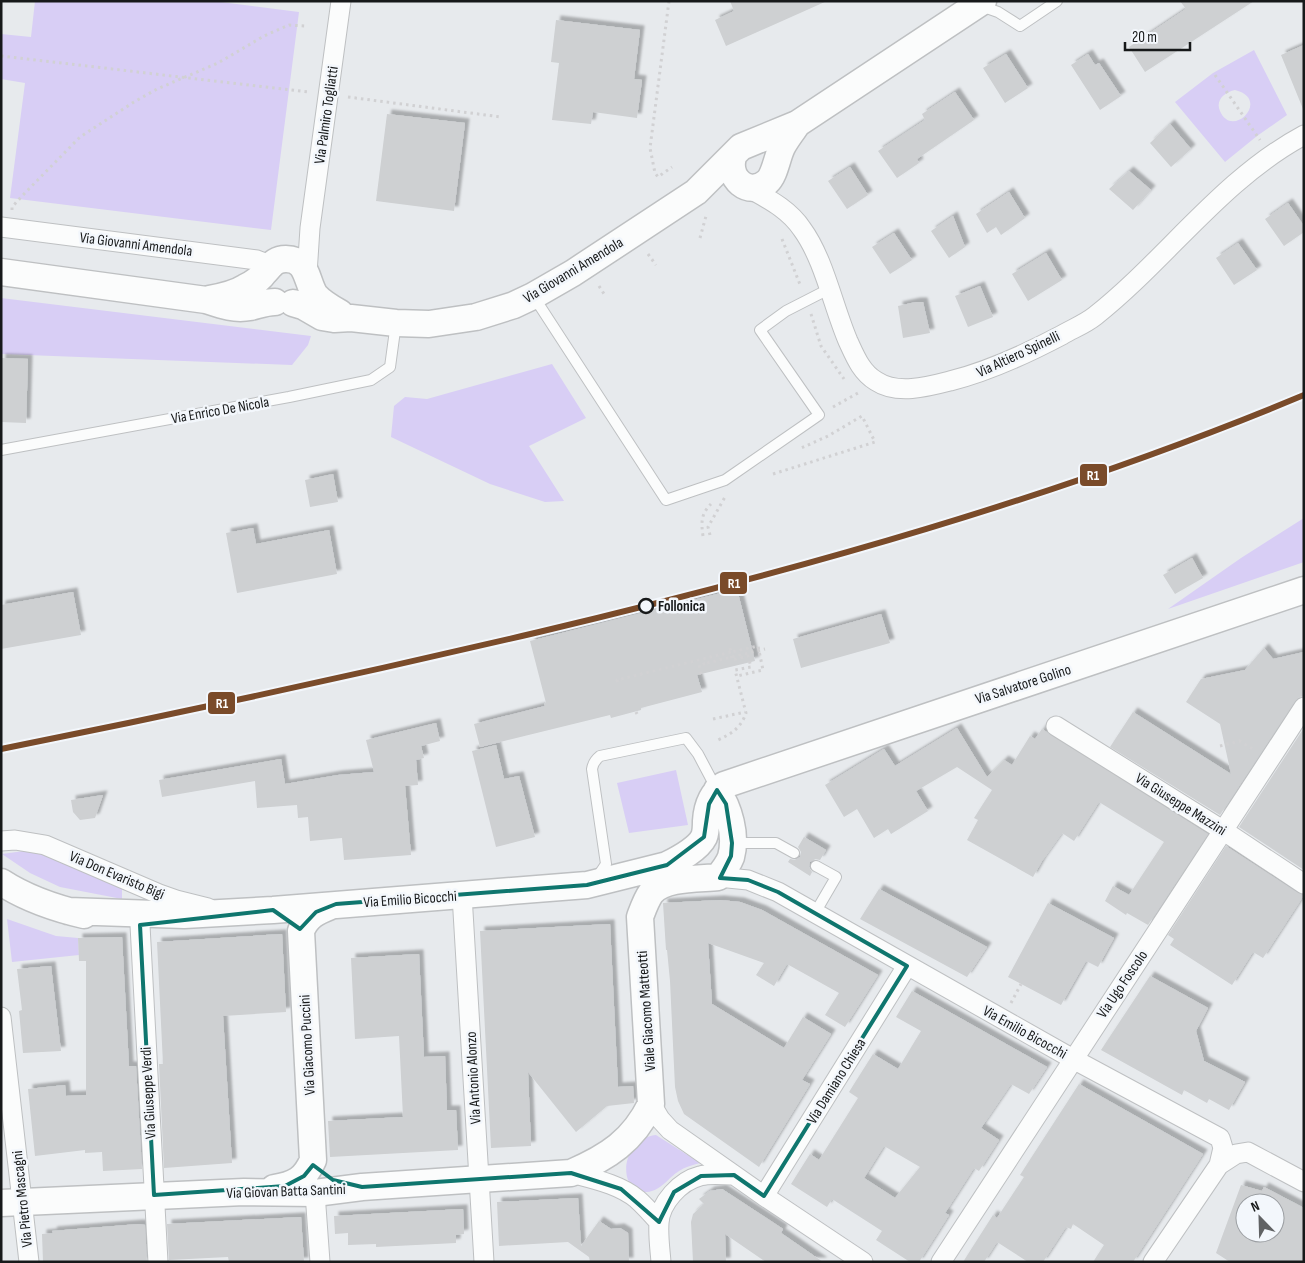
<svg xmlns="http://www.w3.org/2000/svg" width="1305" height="1263" font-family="'Sofia Sans Condensed',sans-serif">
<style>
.green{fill:#d8cef5;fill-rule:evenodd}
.building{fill:#ced0d2;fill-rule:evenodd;filter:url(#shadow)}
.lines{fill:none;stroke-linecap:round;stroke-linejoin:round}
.lane-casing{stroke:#bec0c2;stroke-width:12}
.street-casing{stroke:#bec0c2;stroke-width:21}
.secondary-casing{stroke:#bec0c2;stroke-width:29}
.path{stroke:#d1d1d3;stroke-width:3;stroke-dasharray:2.5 4;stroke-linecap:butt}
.lane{stroke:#fbfcfc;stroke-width:10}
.street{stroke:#fbfcfc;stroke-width:19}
.secondary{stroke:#fbfcfc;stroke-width:26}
.path-bridge{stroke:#d1d1d3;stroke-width:3;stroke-dasharray:2.5 4;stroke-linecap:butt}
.rail-1-casing{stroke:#f3f7fc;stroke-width:10}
.rail-1{stroke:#7a4b2a;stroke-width:6}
.marked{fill:none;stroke:#0f766e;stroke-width:4;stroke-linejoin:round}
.stop-dot{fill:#f3f7fc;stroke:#17191a;stroke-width:2.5}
.labels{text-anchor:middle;stroke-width:5;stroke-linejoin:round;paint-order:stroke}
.street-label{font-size:15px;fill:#17191a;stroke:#f3f7fc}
.stop-label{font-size:15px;font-weight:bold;fill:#17191a;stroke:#f3f7fc;text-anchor:start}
.line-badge{stroke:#f3f7fc;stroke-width:2}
.badge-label{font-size:14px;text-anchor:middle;font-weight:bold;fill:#fff}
</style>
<defs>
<filter id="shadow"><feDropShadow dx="4.5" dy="-4.5" stdDeviation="1" flood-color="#0004"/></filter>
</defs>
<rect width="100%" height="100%" fill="#e7eaed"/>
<!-- green -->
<path class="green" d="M35,1h178l86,11 -28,218 -261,-32 15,-115 -24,-4v-45l30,3z
M1254,50l33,65 -30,21 -32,26 -50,-60 38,-29zM1235,90c37,9 -3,50 -15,21 -5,-11 5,-19 15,-21z
M1,298l310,38 -3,9 -16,20 -291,-11z
M552,364l34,54 -57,28 35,55 -19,1 -55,-18 -99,-47 3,-31 11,-9 22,2z
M1304,518v44l-136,47 73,-51z
M676,770l12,55 -59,8 -12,-50z
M24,851l21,2 77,32v14l-62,-12 -30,-14 -28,-19z
M7,919l49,17 22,2 1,17 -67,7z
M656,1135l44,28c-7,2 -15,4 -21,8 -11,7 -18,20 -32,21 -30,2 -28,-53 9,-57z"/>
<!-- building -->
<path class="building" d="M730,1h97l-101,45 -11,-26 19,-9z
M1180,1h74l-109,71 -16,-25 57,-38z
M556,20l84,10 -6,49 8,1 -5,38 -44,-6 -2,12 -39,-4 7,-57 -8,-1z
M1304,45v64h-1l-22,-54z
M1006,54l22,34 -23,15 -22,-35z
M1088,54l7,11 4,-2 22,33 -21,14 -29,-45z
M955,92l19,28 -57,39 2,4 -22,15 -19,-27 47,-31 -3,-6z
M387,114l78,9 -11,88 -78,-10z
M1170,124l21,25 -20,18 -21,-24z
M850,167l18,28 -21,14 -19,-28z
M1129,171l22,19 -18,20 -24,-21z
M1009,192l16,26 -24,17 -5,-8 -9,6 -11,-19z
M1288,203l16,23v6l-20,14 -19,-27z
M953,216l12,31 -16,11 -18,-27z
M894,233l18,27 -22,14 -18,-27z
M1238,243l19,27 -23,15 -18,-27z
M1046,253l16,27 -34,21 -16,-27z
M980,286l13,31 -25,10 -13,-31z
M916,302h7l7,31 -27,5 -5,-32z
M1,358l27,1 -2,64 -25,-1z
M333,474l5,28 -28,5 -5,-27z
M253,528l3,16 73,-14 8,44 -100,19 -11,-60z
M1192,558l11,20 -28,16 -12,-19z
M737,589l18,72 -58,14 5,17 -61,16v2l-30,8 -1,-3 -130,32 -6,-23 71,-18 -1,-2 2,-1 -16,-62z
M73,592l8,43 -80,14v-44z
M881,614l9,29 -89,25 -8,-29z
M1264,648l9,11 31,-7v44l-5,1 -4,4 -75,114 -110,-68 23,-35 98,62 -11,-50 -34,-22 15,-23 44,-9z
M436,723l4,18 -19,5 3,12 -8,2 2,25 -13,1 6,69 -67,5 -2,-22 -32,3 -2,-24 -10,1 -1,-13 -40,3 -2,-27 -93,16 -3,-17 122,-21 4,25 53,-9 36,-3 -8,-32z
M957,728l30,49 17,-17 8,5 18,-29 5,3 7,-10 166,105 -60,91 -21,-12 -1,2 -21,-14 8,-15 16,9 35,-53 -65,-40 -25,39 -12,-8 -20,28 -9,16 -66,-37 11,-20 -4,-2 18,-28 -35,-23 -41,24 12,20 -37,23 -3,-5 -14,9 -17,-29 -13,8 -19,-32 59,-36 11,17z
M1304,728v142l-65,-43z
M496,745l8,34 15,-3 16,61 -39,10 -24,-96z
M103,795l-8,23 -15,2 -7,-8 -2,-12z
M804,837l22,13 -6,10 -5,-1 -5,3 -1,5 3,5 -2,4 -22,-14 2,-3 5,1 5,-3 1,-5 -3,-5z
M1226,846l72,47 6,2 -41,63 -10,-6 -21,33 -62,-40 4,-6 -6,-4z
M879,889l108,58 -20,30 -107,-58z
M720,900l20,2 22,8 116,65 -33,52 -20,-12 14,-22 -52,-29 -13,22 -18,-11 8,-12 -56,-20 4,61 72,44 19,-31 28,17 -29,46 8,4 -51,83 -75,-53 -6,-13 -3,-14 -5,-106 -3,-31h-1l-3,-47z
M1048,903l66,35 -16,29 -12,-6 -25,44 -53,-28z
M610,924l8,163 15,-1 1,17 -27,3 -31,26 -48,-60 3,74 -40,2 -11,-217z
M282,934l4,78 -63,4 9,147 -68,5 -5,-104h4l-6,-122z
M122,937l7,129h7l6,103 -39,2 -1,-19 -17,1v-3l-50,6 -7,-67 37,-4 1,11 20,-1v-134h-7l-1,-23z
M419,954l5,103 21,-1 2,54h9l2,40 -128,7 -2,-36 75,-4 -4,-81 -44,3 -4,-81z
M51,966l10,85 -38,2 -4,-42 3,-1 -5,-41z
M1150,976l58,32 -12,23 8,30 41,21 -16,28 -20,-11 -2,4 -23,-13 -2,5 -81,-45z
M912,991l135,76 -18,27 -18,-10 -30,44 18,12 -20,31 -5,-3 -29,45 4,2 -30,47h-9l-34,-22 6,-9 -50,-32 -5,8 -36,-23 19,-30 9,6 39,-62 -9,-6 24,-38 25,15 23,-38 -25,-14zM884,1146l36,21 -25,31 -31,-20z
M1079,1084l124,70 -70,108h-40l11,-17 -31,-21 -2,5 -5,-2 -23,35h-15l-31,-20 -13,20h-21l30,-47 4,3 27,-41 -4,-2z
M1241,1185l21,6 2,-4 40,21v54h-74l-14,-9zM1245,1203h30v30h-30z
M722,1189l61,40 -2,4 42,29h-57l-41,-28 1,28h-33l-2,-40 2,-8 11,-10 -5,-5 11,-8z
M578,1198l3,48 18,-25 12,8 9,-1 8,5 1,29h-39l-1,-5 -21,-15 -69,4 -2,-44z
M463,1209l1,25 -8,1v8l-80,4v-3l-28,1v-12l-13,1 -1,-18z
M301,1217l3,45h-75l-1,-5 -59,3 -2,-36z
M139,1224l6,1 2,37h-104l-1,-28 11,-1 -1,-2z"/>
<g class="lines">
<!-- lane casing -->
<g class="lane-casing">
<path id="lane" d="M981,6l17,6 22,14 37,-25
M534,297l132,203 59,-20 94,-65 -59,-85 26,-19 43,-22
M1,450l288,-53 82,-17 19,-13 6,-44
M733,843h43l18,10
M598,876l8,-12 -14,-95c1,-6 3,-9 8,-13l86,-18 12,16 19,36
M815,913l21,-36 -20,-11"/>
</g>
<!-- street casing -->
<g class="street-casing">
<path id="street" d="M745,186c21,12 43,22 57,43 22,30 31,77 46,112 7,15 13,31 28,40 21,14 51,6 74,0 40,-10 76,-27 112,-46 10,-6 23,-11 33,-19 72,-57 127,-137 209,-181
M1,227l256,33 13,5
M307,274l3,-46 31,-227
M1056,726l168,105 80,53
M1,841l14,-1 30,5 114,49 17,6 32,8
M718,877l30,3 30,12 295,167 147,79 3,10 -4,17
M462,895l22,367
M140,925l18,337
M1,1017l28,245
M651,1104l9,15 10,11 94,66 99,66
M571,1173c22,6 48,11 66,26 8,7 15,15 22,23
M315,1193l5,69
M764,1196l143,-230
M661,1262c-1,-13 -3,-26 -2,-39 1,-20 21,-42 41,-47 10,-3 24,-1 34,-1
M941,1262l363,-555
M1153,1262l66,-97 17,-11 12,-2 56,30"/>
</g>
<!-- secondary casing -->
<g class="secondary-casing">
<path id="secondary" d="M733,157c-6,21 15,41 34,25 8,-7 10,-25 15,-35 4,-8 10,-15 15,-23
M1,272l205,28c15,5 28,10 44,7 9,-2 16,-5 25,-5
M209,299c12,-2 26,-5 37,-12 6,-3 14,-8 18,-14 7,-7 10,-14 22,-14 22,0 20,22 29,36 7,8 16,13 25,18
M293,303l10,3 19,11 12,2 17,-1 45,5 33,1 47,-7 38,-12 19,-9 40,-23 123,-81 45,-45 56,-23 186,-123
M1,882c26,17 53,26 83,33
M68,911l116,4 89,-5 314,-25 80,-20c12,-6 31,-16 37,-28 2,-5 2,-10 2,-16 1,-15 5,-27 18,-36l580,-195
M274,1188c21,-3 31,-9 39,-28l-12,-229c6,-15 15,-19 30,-25
M1,1203l243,-11 71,1 47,-6 209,-14c37,-16 62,-32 80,-69l-11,-187c3,-8 6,-17 11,-24 13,-16 48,-14 67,-16 5,-6 10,-12 13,-20 6,-22 -2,-49 -14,-67"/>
</g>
<!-- path -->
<path class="path" d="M669,1l-19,147 5,25 3,4 14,-10
M1,56l308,36
M1215,75l45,65
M348,97l153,20
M12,210v-3l11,-12 57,-58 54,-35 23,-13 61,-26 46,-27 25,-11 16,1
M700,238l6,-22
M782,239l19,48
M648,254l8,11
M599,286l7,11
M811,314l10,32 23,33
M833,407l25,-14
M773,474l102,-32 -13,-26 -34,20 -29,13
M710,535l-2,-8 17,-30
M703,536c-2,-14 -2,-22 8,-32
M730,648l1,4 27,-6 5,24 -26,6
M701,674l-2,-9 8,-2
M618,682l-1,-2 114,-28 1,8 16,-4 3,11 -16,3 11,43c-5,15 -15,21 -28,27
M636,712l1,2
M713,719l32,-7
M1220,746l20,-5 14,9
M1011,1003l10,-19"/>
<!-- lane -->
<use href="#lane" class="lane"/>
<!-- street -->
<use href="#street" class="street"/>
<!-- secondary -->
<use href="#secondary" class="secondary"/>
<!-- path-bridge -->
<path class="path-bridge" d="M707,663l58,-14"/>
<!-- rail-1 casing -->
<g class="rail-1-casing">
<path id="rail-1" d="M1,749c180,-36 359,-75 538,-117 260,-62 518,-134 765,-237"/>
</g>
<!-- rail-1 -->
<use href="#rail-1" class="rail-1"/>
</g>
<!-- marked area -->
<path class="marked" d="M717,790l9,14 6,39 -1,13 -11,22 28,2 30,12 129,74 -143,230 -30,-21 -33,1 -27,16 -15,30 -38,-33 -50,-16 -209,14 -29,-7 -20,-15 -9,11 -19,10 -131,9 -14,-270 133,-15 27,19 16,-17 20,-8 251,-19 80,-20 37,-28 5,-33z"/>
<!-- markers -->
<circle class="stop-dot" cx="646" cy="606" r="7"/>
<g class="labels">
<!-- street labels -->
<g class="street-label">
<text transform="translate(326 115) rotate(-82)" y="5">Via Palmiro Togliatti</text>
<text transform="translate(136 244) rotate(7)" y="5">Via Giovanni Amendola</text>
<text transform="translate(573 270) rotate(-31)" y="5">Via Giovanni Amendola</text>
<text transform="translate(1018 354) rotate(-25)" y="5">Via Altiero Spinelli</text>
<text transform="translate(220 410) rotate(-10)" y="5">Via Enrico De Nicola</text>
<text transform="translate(1023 684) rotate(-18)" y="5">Via Salvatore Golino</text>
<text transform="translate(1181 804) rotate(32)" y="5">Via Giuseppe Mazzini</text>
<text transform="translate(117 875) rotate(23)" y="5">Via Don Evaristo Bigi</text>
<text transform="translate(410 899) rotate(-4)" y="5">Via Emilio Bicocchi</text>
<text transform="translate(1122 984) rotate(-56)" y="5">Via Ugo Foscolo</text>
<text transform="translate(646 1011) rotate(-94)" y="5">Viale Giacomo Matteotti</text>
<text transform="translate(1025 1032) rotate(29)" y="5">Via Emilio Bicocchi</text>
<text transform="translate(307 1045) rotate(-93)" y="5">Via Giacomo Puccini</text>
<text transform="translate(473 1078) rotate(-93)" y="5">Via Antonio Alonzo</text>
<text transform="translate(836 1081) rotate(-58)" y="5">Via Damiano Chiesa</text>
<text transform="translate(148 1093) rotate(-93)" y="5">Via Giuseppe Verdi</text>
<text transform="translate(286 1191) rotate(-2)" y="5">Via Giovan Batta Santini</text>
<text transform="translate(22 1199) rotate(-96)" y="5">Via Pietro Mascagni</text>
</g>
<!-- stop labels -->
<g class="stop-label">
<text x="658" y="611">Follonica</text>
</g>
</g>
<g class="line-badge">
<rect x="1079" y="463" width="29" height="24" rx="5" fill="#7a4b2a"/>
<rect x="719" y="571" width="29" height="24" rx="5" fill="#7a4b2a"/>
<rect x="207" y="691" width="29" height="24" rx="5" fill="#7a4b2a"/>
</g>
<g class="badge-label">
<text x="1093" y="480">R1</text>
<text x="734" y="588">R1</text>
<text x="222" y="708">R1</text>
</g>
<!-- border -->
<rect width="1305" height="1263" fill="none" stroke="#17191a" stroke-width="5"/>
<!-- north arrow -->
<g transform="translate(1260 1218) rotate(337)"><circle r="24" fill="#f3f7fc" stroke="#9b9ea2"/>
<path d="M0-4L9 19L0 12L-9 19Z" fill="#606264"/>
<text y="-8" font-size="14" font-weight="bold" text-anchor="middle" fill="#17191a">N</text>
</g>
<!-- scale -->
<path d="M1125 42v8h65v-8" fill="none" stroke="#17191a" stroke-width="2.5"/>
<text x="1132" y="42" font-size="15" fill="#17191a" stroke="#f3f7fc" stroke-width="4" paint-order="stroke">20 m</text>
</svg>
